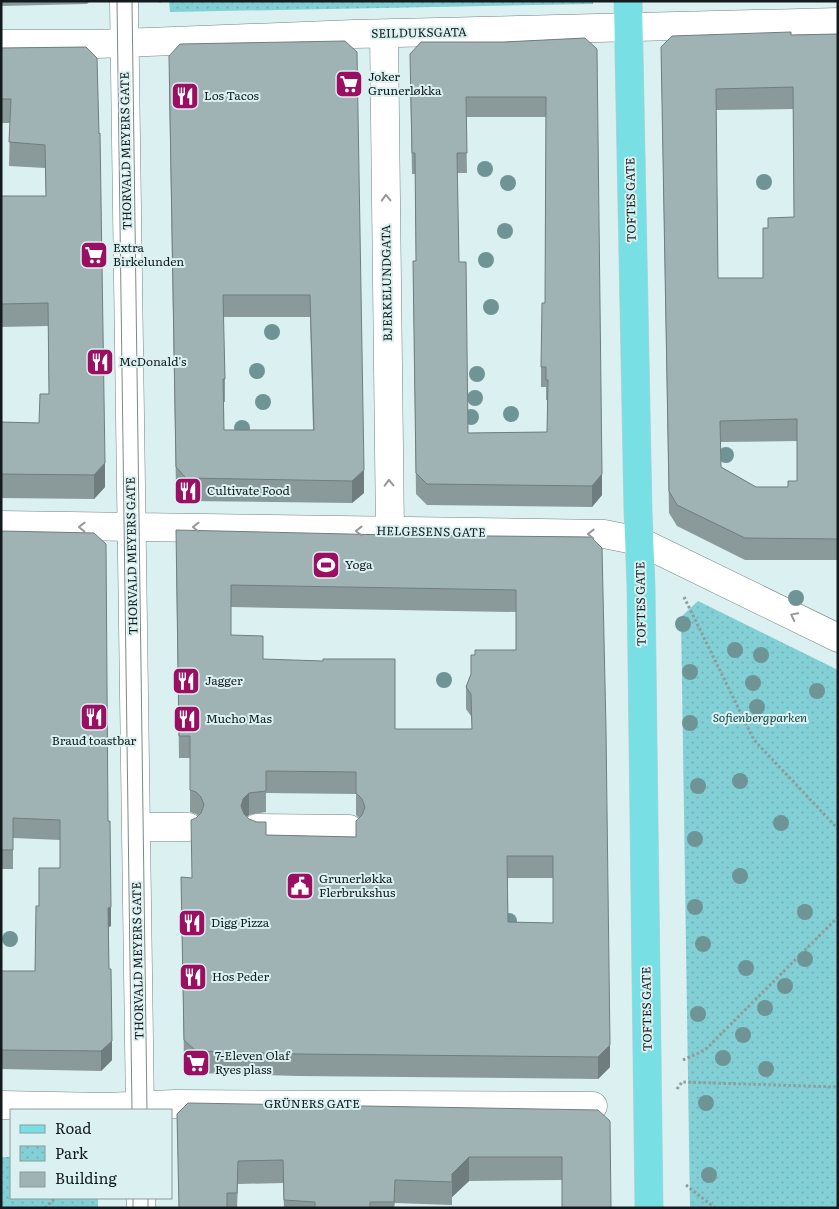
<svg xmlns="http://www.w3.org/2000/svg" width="839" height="1209" font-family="Literata,serif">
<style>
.park{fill:url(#park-dots)}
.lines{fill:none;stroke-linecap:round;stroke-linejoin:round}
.minor-casing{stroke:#728486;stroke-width:29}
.major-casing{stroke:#cbcdcd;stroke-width:29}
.path{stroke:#8d9c9d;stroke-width:3;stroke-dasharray:2.5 2.5;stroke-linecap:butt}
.minor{stroke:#fff;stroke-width:28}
.major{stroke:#78dfe5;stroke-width:28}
.tram{stroke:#7c8a8b;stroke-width:1}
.tree{fill:#6f9496}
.wall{fill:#8a9a9b;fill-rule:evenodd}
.shaded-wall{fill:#707d7e}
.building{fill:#a0b3b4;stroke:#707d7e;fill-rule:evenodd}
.oneway{stroke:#959899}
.labels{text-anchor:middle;stroke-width:4;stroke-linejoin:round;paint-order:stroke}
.street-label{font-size:12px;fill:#141b1c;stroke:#dbf0f1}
.poi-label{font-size:12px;fill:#141b1c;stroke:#dbf0f1;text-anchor:start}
.park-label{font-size:12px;font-style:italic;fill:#17484b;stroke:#dbf0f1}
</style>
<defs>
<pattern id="park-dots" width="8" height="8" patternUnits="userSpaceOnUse" patternTransform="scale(1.25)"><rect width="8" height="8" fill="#82d0d5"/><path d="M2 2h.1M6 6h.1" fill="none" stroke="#6fb2b6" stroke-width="1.8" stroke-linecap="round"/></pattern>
</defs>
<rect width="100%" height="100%" fill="#dbf0f1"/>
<!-- park -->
<path class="park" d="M169,1h424v3l-423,8z
M698,601l140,69v538h-148l-9,-591z
M1,1157h10v41h87v10h-97z"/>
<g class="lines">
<!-- minor casing -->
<g class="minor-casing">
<path id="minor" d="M124,1l16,1109
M384,34l6,497
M1,44h96l257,-10 484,-12
M1,525l603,9 35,7 199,97
M136,827h52
M257,828l92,1
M1,1105l105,2 69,-3 418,2
M141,1198v10"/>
</g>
<!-- major casing -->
<g class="major-casing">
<path id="major" d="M628,1l10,510 3,75 8,622"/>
</g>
<!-- path -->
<path class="path" d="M159,2l1,-1
M684,597l70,143 84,89
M683,1060l22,-10 133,-133
M677,1089l5,-7 156,5
M686,1185l29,23
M45,1208l10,-10"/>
<!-- minor -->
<use href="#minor" class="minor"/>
<!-- major -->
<use href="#major" class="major"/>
<!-- tram -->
<path class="tram" d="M117,1l15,1109
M132,1l15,1109
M133,1198v10
M148,1198v10"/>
</g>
<!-- trees -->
<g class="tree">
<circle cx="485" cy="169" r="8"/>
<circle cx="764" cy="182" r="8"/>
<circle cx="508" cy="183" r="8"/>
<circle cx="505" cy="231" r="8"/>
<circle cx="486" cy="260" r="8"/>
<circle cx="491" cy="307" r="8"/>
<circle cx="272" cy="332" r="8"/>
<circle cx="257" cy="371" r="8"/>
<circle cx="477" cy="374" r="8"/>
<circle cx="475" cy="398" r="8"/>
<circle cx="263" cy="402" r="8"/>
<circle cx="511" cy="414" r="8"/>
<circle cx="471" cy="417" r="8"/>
<circle cx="242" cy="428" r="8"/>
<circle cx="726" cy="455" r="8"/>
<circle cx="796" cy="598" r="8"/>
<circle cx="683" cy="624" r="8"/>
<circle cx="735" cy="650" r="8"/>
<circle cx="761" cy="655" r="8"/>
<circle cx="690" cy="672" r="8"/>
<circle cx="444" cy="680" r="8"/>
<circle cx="753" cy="683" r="8"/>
<circle cx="817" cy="691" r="8"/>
<circle cx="757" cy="707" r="8"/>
<circle cx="690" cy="723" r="8"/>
<circle cx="740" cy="781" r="8"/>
<circle cx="698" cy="786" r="8"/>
<circle cx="781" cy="823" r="8"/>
<circle cx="695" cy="839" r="8"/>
<circle cx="740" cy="876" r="8"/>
<circle cx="695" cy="907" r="8"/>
<circle cx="805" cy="912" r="8"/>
<circle cx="509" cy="921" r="8"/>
<circle cx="10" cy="939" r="8"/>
<circle cx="703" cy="944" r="8"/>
<circle cx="805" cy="959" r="8"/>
<circle cx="746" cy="968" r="8"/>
<circle cx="785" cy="986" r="8"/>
<circle cx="765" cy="1008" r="8"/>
<circle cx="698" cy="1014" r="8"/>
<circle cx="743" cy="1035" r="8"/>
<circle cx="723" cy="1058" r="8"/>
<circle cx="766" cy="1069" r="8"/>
<circle cx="706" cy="1103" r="8"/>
<circle cx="709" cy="1175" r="8"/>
</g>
<!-- wall -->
<path class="wall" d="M1,1h89l-3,3 -86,2z
M838,34v526h-93l-68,-34 -8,-13 -8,-466 130,-12zM793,109l1,108 -31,61h-45l-2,-168zM797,441v40l-9,6h-32l-35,-20v-25z
M585,38l17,457 -10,12 -165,-2 -11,-11 -3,-233h3l-1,-87h-3l-2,-99 94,-33zM466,117h80l-1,186 -4,64v20h5v13h1v32l-79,1 -9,-171 -2,-89h10z
M345,41l19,452 -12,10 -166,-2 -10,-11 -7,-411zM223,317h87l3,113h-89v-28h1v-23z
M86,47l19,440 -11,12 -93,-1v-76l38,1 10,-29 -1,-68 -47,1v-131h45l-1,-28 -36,-2 1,-43h-9v-75z
M1,531l107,290 3,105 -2,1v42l3,91 -11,11 -100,-2v-98h34l4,-65 21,-38v-28l-47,-2v31h-12z
M390,535l201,2 19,530 -12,12 -299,-3 -103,-3 -12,-11 -3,-185 11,1 4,-60 2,-2 -2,-2 -6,-2v-54h-11l-3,-206zM231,607l285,5v38l-41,5 -4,19 -5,13v22l5,7 1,13h-77l-132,-70 -32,-24zM266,793l90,1v21l3,3 -3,19 -90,-2 -19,-18 2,-2 17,-3zM508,878h45v45l-45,-1z
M598,1110l-36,70 -93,1 -17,16v8l-57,-2 -1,5h-110l-1,-25 -45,1 -1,24h-58l-2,-94z"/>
<!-- shaded-wall -->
<path class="shaded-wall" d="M105,463v24l-11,12v-24z
M364,470v23l-12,10v-22z
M602,474v21l-10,12v-21z
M249,793v22l-6,5 -2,-14 2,-7z
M111,907v19l-3,1v-19z
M112,1041v19l-11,11v-20z
M610,1045v22l-12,12v-22z
M469,1157v24l-17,16v-23z"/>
<!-- building -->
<path class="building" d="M791,32v3l47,-1v505l-93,-1 -68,-33 -8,-14 -8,-444 11,-11zM793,87l1,130 -26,1v10h-5v50h-45l-2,-189zM797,419v62h-9v6h-32l-35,-20 -1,-46z
M585,38l12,11 5,425 -10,12 -165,-2 -11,-11 -3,-212h3l-1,-108h-3l-2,-99 11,-12h83zM466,97h80l-1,206h-3l-1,64h5v13h2l-1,52 -79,1 -2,-171h-7l-2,-109h10z
M345,41l12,11 7,418 -12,11 -166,-3 -10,-11 -7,-411 11,-12zM223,295h87l4,135h-90l-1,-51h2z
M86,47l11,11 2,76 1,-1 5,330 -11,12 -93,-1v-52l38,1 1,-29h9l-1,-91 -47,1v-108h45l-1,-51 -36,-3 2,-43h-10v-51z
M176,530l214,5 201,2 11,11 4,181 4,316 -12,12 -299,-3 -103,-3 -12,-11 -3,-163 11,1 -1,-58 5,-2 5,-5 3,-8 -3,-8 -5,-5 -6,-2v-54h-11zM231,585l285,5v60h-41v5h-4v19l-5,13 5,7 1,35h-77v-70h-72v2l-60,-2v-23l-32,-1zM266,771l90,1v21l6,6 3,8 -3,8 -6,6v16l-90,-2v-13h-9l-8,-3 -5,-5 -3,-8 2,-7 6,-6 17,-2zM507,856h46v67l-45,-1z
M1,531l93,2 12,11 2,277h2l1,86 -3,1 1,61h2l1,72 -11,10 -100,-1v-79h34l1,-65h3v-38h21v-48l-47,-2v32h-12z
M188,1103l410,7 12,11 1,87h-49v-51h-93l-17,17v8l-57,-2 -1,22h-24v6h-55v-6l-31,-2 -1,-40 -45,1 -1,32h-10v15h-48l-2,-94z"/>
<!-- one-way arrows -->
<defs><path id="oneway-chevron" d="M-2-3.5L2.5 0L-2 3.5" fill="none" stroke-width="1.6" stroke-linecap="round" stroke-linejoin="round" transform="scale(1.25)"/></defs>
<g class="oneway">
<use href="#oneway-chevron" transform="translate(386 198) rotate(-91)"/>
<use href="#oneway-chevron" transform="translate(389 483) rotate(-91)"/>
<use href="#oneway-chevron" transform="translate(82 527) rotate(-179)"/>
<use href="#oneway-chevron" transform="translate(196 527) rotate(-179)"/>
<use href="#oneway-chevron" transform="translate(359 531) rotate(-179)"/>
<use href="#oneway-chevron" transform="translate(591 534) rotate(-179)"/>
<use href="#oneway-chevron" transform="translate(794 616) rotate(-154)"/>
</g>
<!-- icons -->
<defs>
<g id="supermarket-square" transform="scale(1.4375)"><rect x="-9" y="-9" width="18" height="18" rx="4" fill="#9a0f62" stroke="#dbf0f1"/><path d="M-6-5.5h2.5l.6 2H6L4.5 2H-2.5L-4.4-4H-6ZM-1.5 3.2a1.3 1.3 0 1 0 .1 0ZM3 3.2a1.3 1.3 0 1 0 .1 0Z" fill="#fff"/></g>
<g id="restaurant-square" transform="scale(1.4375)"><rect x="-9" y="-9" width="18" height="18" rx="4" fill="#9a0f62" stroke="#dbf0f1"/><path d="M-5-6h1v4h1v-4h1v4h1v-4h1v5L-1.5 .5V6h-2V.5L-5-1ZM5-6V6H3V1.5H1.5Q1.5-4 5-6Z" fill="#fff"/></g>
<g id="stadium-square" transform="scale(1.4375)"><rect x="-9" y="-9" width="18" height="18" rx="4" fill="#9a0f62" stroke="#dbf0f1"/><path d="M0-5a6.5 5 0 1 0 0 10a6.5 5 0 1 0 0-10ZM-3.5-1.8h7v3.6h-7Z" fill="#fff"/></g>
<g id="civic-square" transform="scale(1.4375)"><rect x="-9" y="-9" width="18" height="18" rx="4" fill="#9a0f62" stroke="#dbf0f1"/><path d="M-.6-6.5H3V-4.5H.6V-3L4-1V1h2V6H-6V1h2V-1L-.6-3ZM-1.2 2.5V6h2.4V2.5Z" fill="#fff"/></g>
</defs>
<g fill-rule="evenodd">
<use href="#supermarket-square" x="349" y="84"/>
<use href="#restaurant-square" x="185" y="96"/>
<use href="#supermarket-square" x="94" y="255"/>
<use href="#restaurant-square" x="100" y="362"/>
<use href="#restaurant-square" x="188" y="491"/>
<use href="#stadium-square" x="326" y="565"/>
<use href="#restaurant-square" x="186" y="681"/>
<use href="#restaurant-square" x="94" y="717"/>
<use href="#restaurant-square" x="187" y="719"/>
<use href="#civic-square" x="300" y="886"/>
<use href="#restaurant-square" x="192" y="923"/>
<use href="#restaurant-square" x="193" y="977"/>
<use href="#supermarket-square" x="196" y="1063"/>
</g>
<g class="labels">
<!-- street labels -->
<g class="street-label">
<text transform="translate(419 33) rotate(-1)" y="4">SEILDUKSGATA</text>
<text transform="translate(126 151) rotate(-91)" y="4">THORVALD MEYERS GATE</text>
<text transform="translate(631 200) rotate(-91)" y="4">TOFTES GATE</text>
<text transform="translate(387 283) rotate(-91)" y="4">BJERKELUNDGATA</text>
<text transform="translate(431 532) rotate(1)" y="4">HELGESENS GATE</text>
<text transform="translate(132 556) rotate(-91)" y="4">THORVALD MEYERS GATE</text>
<text transform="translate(641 604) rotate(-91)" y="4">TOFTES GATE</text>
<text transform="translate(138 961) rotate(-91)" y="4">THORVALD MEYERS GATE</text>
<text transform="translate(647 1009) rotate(-91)" y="4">TOFTES GATE</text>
<text x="312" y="1108">GRÜNERS GATE</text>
</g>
<!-- poi labels -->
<g class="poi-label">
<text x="368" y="81">Joker<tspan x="368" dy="14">Grunerløkka</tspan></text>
<text x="204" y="100">Los Tacos</text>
<text x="113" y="252">Extra<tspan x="113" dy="14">Birkelunden</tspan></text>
<text x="119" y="366">McDonald's</text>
<text x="207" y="495">Cultivate Food</text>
<text x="345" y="569">Yoga</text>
<text x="205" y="685">Jagger</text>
<text x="206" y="723">Mucho Mas</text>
<text x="94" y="745" text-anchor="middle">Brauđ toastbar</text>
<text x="319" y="883">Grunerløkka<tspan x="319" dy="14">Flerbrukshus</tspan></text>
<text x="211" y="927">Digg Pizza</text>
<text x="212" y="981">Hos Peder</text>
<text x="215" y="1060">7-Eleven Olaf<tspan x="215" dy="14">Ryes plass</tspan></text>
</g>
<!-- park labels -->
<g class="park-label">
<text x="760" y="722">Sofienbergparken</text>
</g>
</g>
<!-- border -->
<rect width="839" height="1209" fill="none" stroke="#141b1c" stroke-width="5"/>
<!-- legend -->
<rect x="10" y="1109" width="162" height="90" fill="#dbf0f1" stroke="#8b9b9c"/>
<rect x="20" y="1125" width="25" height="8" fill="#78dfe5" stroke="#8b9b9c"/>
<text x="55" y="1134" font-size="15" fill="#141b1c">Road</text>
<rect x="20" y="1146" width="25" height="15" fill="url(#park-dots)" stroke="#8b9b9c"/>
<text x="55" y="1159" font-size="15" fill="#141b1c">Park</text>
<rect x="20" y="1172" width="25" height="15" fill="#a0b3b4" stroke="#8b9b9c"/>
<text x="55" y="1184" font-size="15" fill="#141b1c">Building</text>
</svg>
